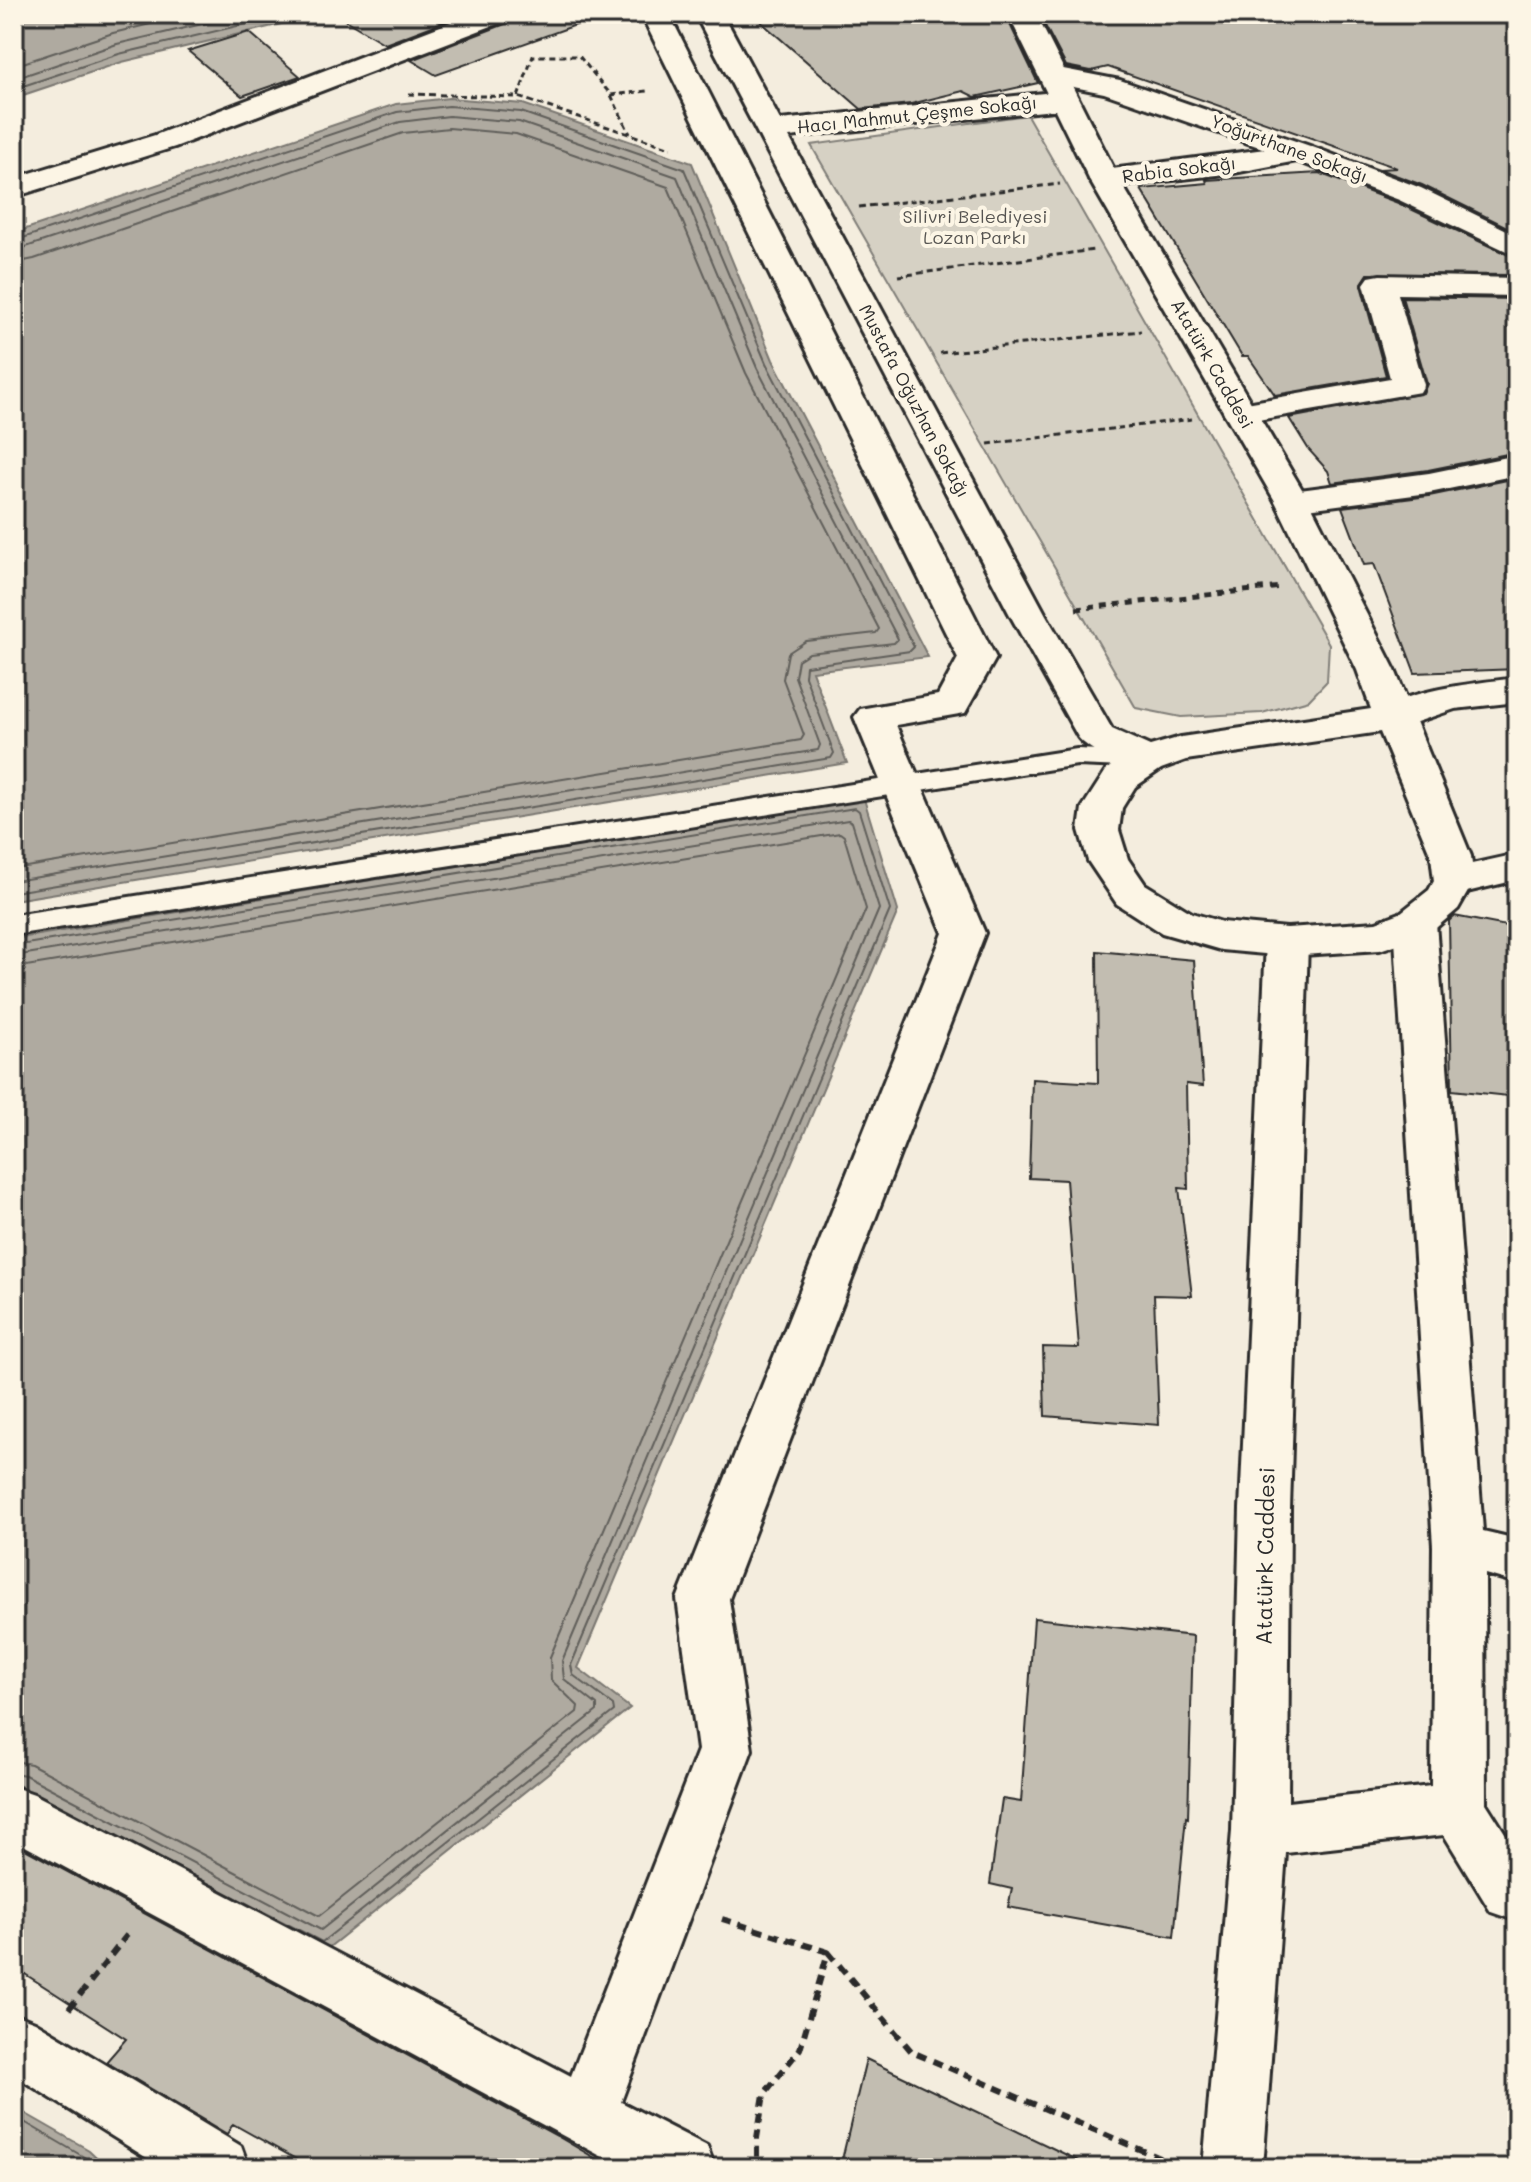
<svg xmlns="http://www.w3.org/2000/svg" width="1531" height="2182" font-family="Mali,sans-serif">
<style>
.green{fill:#d6d1c4;stroke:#807e78;stroke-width:2}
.water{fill:#afaaa0;stroke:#7a7771;stroke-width:2}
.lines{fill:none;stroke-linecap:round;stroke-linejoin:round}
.shore{stroke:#605e5a;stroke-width:2}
.building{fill:#c2bdb1;stroke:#2b2b2b;stroke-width:2}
.lane-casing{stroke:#2b2b2b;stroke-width:6}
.street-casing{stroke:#2b2b2b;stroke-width:6}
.secondary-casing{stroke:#2b2b2b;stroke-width:6}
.path-far2{stroke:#2b2b2b;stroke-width:3;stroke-dasharray:6 4;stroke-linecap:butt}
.path-far1{stroke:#2b2b2b;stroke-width:5;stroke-dasharray:7 6;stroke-linecap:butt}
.path{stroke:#2b2b2b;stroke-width:6;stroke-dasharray:10 7;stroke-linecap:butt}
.lane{fill:#fcf5e5;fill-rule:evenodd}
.street{fill:#fcf5e5;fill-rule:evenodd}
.secondary{fill:#fcf5e5;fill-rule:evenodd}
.labels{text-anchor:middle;stroke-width:8;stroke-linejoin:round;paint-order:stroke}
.far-street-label{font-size:18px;fill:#2b2b2b;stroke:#fcf5e5}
.far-park-label{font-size:18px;fill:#565451;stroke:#fcf5e5}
.street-label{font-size:22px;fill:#2b2b2b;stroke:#fcf5e5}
</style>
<rect width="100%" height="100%" fill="#f4edde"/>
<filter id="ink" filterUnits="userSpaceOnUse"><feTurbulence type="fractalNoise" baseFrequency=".0125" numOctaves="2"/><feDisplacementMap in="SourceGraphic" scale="16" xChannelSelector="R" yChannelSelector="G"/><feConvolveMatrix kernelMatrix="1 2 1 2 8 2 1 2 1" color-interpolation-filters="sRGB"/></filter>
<g filter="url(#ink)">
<!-- green -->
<path class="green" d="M1027,115l302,529 -2,37 -18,19 -47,13 -81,4 -45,-9 -325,-563z"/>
<!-- water -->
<path class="water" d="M14,14h309l-201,48 -108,36z
M449,98l74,6 169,59 81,197 155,297 -116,14 35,92 -833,137v-667l382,-129z
M864,799l34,112 -320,757 52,40 -307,244 -309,-163v-850z
M14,2107l75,43 19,18h-94z"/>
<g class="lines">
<!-- shore -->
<path class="shore" d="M14,66l99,-33 79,-19
M14,79l103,-35 128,-30
M14,89l105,-35 169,-40
M14,241l383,-129 52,-6 72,6 163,57 82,194 148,284 -4,4 -104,15 -1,10 29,77 -3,5 -817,134
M14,251l386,-129 49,-6 70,6 158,55 80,191 141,271 -4,4 -85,10 -11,7 -3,17 25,68 -2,5 -804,131
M14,263l20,-4 369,-126 46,-5 67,6 152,53 78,186 133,256 -3,4 -70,8 -18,12 -5,26 21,56 -3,5 -787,129
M14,946l841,-138 4,3 31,99 -319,755 2,10 40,30 1,6 -292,231 -308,-159
M14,956l834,-136 4,2 27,87 -317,752 2,18 33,26v6l-276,219 -296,-155 -11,-2
M14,968l826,-135 4,3 22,73 -316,748 1,23 27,26 -1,6 -258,204 -288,-152 -17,-3
M14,2116l70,41 12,11"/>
</g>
<!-- building -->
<path class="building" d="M335,14h129l-79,30z
M514,14h72l1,7 -151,54 -25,-15 97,-37z
M752,14h253l33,69 -63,14 -12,-6 -52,13 -50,5z
M1039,14h478v218l-95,-47 -43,-16 18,-1 -289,-101 -17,4 -25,-5z
M249,32l51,44 -58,20 -54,-45z
M1319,173l79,30 119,56v16l-149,-1 -7,11 25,91 -111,19 -27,-39h-6l-101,-167 66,-6 -1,-3z
M1402,297l115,2v153l-89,18 -96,13 -4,-12 -19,-21 -20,-32 134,-25 4,-9z
M1517,478v191l-102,4 -41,-109 -10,1 -22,-58 87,-11z
M1454,916l63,12v169l-65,-7 -3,-169z
M1097,951l97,9 9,126 -17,-2 2,105 -9,-1 13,108 -38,-1 5,130 -114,-9 -2,-69 36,1 -13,-168 -37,-2 3,-99 66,4z
M1034,1618l159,18 -5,182 -2,-1 -12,120 -166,-30 4,-18 -22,-5 12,-85 19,3z
M14,1843l543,293 55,32h-300l-79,-44 -6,10 -121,-72 20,-23 -112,-72z
M866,2059l228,109h-254z"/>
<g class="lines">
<!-- lane casing -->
<g class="lane-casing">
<path id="lane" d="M1077,749l70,3 9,2 4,6 -4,6 -9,2 -70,-3 -1063,170v-20z"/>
</g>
<!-- street casing -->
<g class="street-casing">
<path id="street" d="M472,14h39l-4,6 -332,127 -161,50v-19l141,-43z
M641,14h28l327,644 -31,55 -69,12 89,208 -256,666 23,151 -131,352 86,44 8,22h-92l-609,-328v-53l20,7 537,282 127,-326 -21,-151 266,-666 -89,-216 6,-8 78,-14 20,-37z
M695,14h28l57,106 284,-29 10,3 4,6 -4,6 -10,3 -275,28 257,478 66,114 49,22 5,9 -5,9c-5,1 -9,3 -13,3 -16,1 -62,-23 -70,-35l-68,-122z
M1053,67l67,13 190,66 111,42 96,47v21l-118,-56 -102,-39 -63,12 -130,15 -10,-3 -5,-6 5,-6 10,-3 161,-21 -161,-56 -61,-12 -4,-6 4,-6z
M1380,275l137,3v18l-119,-2 26,91 -4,7 -179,31 -12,-3 -5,-7 5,-7 161,-28 -26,-94 5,-7z
M1517,455v20l-88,18 -137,18 -12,-3 -5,-7 5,-7 12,-3 137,-18z
M1517,678v24l-62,7 -62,21 -13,-4 -6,-8c18,-28 110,-36 143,-40z
M1517,854v26l-63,15 -14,-4 -6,-10 6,-10z
M1415,909l15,4 6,10 47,608 34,8v44l-32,-9 1,229 31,49v69l-26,-9 -47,-77 -158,18 -23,315h-60l29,-337 8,-322 26,-567 6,-10 15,-4 15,4 6,10 -18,567 -2,293 143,-16 2,-240 -39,-623 6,-10z
M14,2014l21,8 206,124 8,22h-86l-149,-93z"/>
</g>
<!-- secondary casing -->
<g class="secondary-casing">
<path id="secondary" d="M1008,14h28l83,165 190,322 86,169 76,186 3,25 -16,28 -28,24 -50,17 -93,6 -66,-6 -59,-17 -45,-29 -29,-43 -9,-31 3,-22 25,-39 26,-18 48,-14 190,-28 -14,-39 -82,-169 -186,-322zM1380,732l51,124 3,25 -5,9 -29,23 -24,9 -89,6 -65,-6 -30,-9 -47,-29 -17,-25 -9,-29 3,-22 13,-21 26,-18 25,-9z"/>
</g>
<!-- path-far2 -->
<path class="path-far2" d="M409,94l109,3 153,51
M611,95l19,39
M518,97l15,-41h46l32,39 36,-4
M859,207l201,-23
M898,276l196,-26
M940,353l201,-22
M988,444l204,-25"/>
<!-- path-far1 -->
<path class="path-far1" d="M1076,609l205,-22"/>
<!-- path -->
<path class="path" d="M722,1919l106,33 -28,97 -36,45 -7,44v30
M828,1952l84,100 262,112
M69,2009l58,-74"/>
<!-- lane -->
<use href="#lane" class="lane"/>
<!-- street -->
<use href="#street" class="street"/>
<!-- secondary -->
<use href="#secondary" class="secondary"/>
</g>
</g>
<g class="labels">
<!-- far-street labels -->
<g class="far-street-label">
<text transform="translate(917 115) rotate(-6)" y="6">Hacı Mahmut Çeşme Sokağı</text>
<text transform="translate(1289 149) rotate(20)" y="6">Yoğurthane Sokağı</text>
<text transform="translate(1179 170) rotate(-7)" y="6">Rabia Sokağı</text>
<text transform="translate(1212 364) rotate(60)" y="6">Atatürk Caddesi</text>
<text transform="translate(914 401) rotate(62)" y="6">Mustafa Oğuzhan Sokağı</text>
</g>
<!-- far-park labels -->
<g class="far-park-label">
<text x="975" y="223">Silivri Belediyesi<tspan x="975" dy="21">Lozan Parkı</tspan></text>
</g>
<!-- street labels -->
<g class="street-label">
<text transform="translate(1265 1556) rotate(-89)" y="8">Atatürk Caddesi</text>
</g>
</g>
<!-- margin -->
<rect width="1531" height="2182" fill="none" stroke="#fcf5e5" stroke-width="48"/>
<rect x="24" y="24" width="1483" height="2134" fill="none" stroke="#2b2b2b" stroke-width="3" filter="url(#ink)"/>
</svg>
